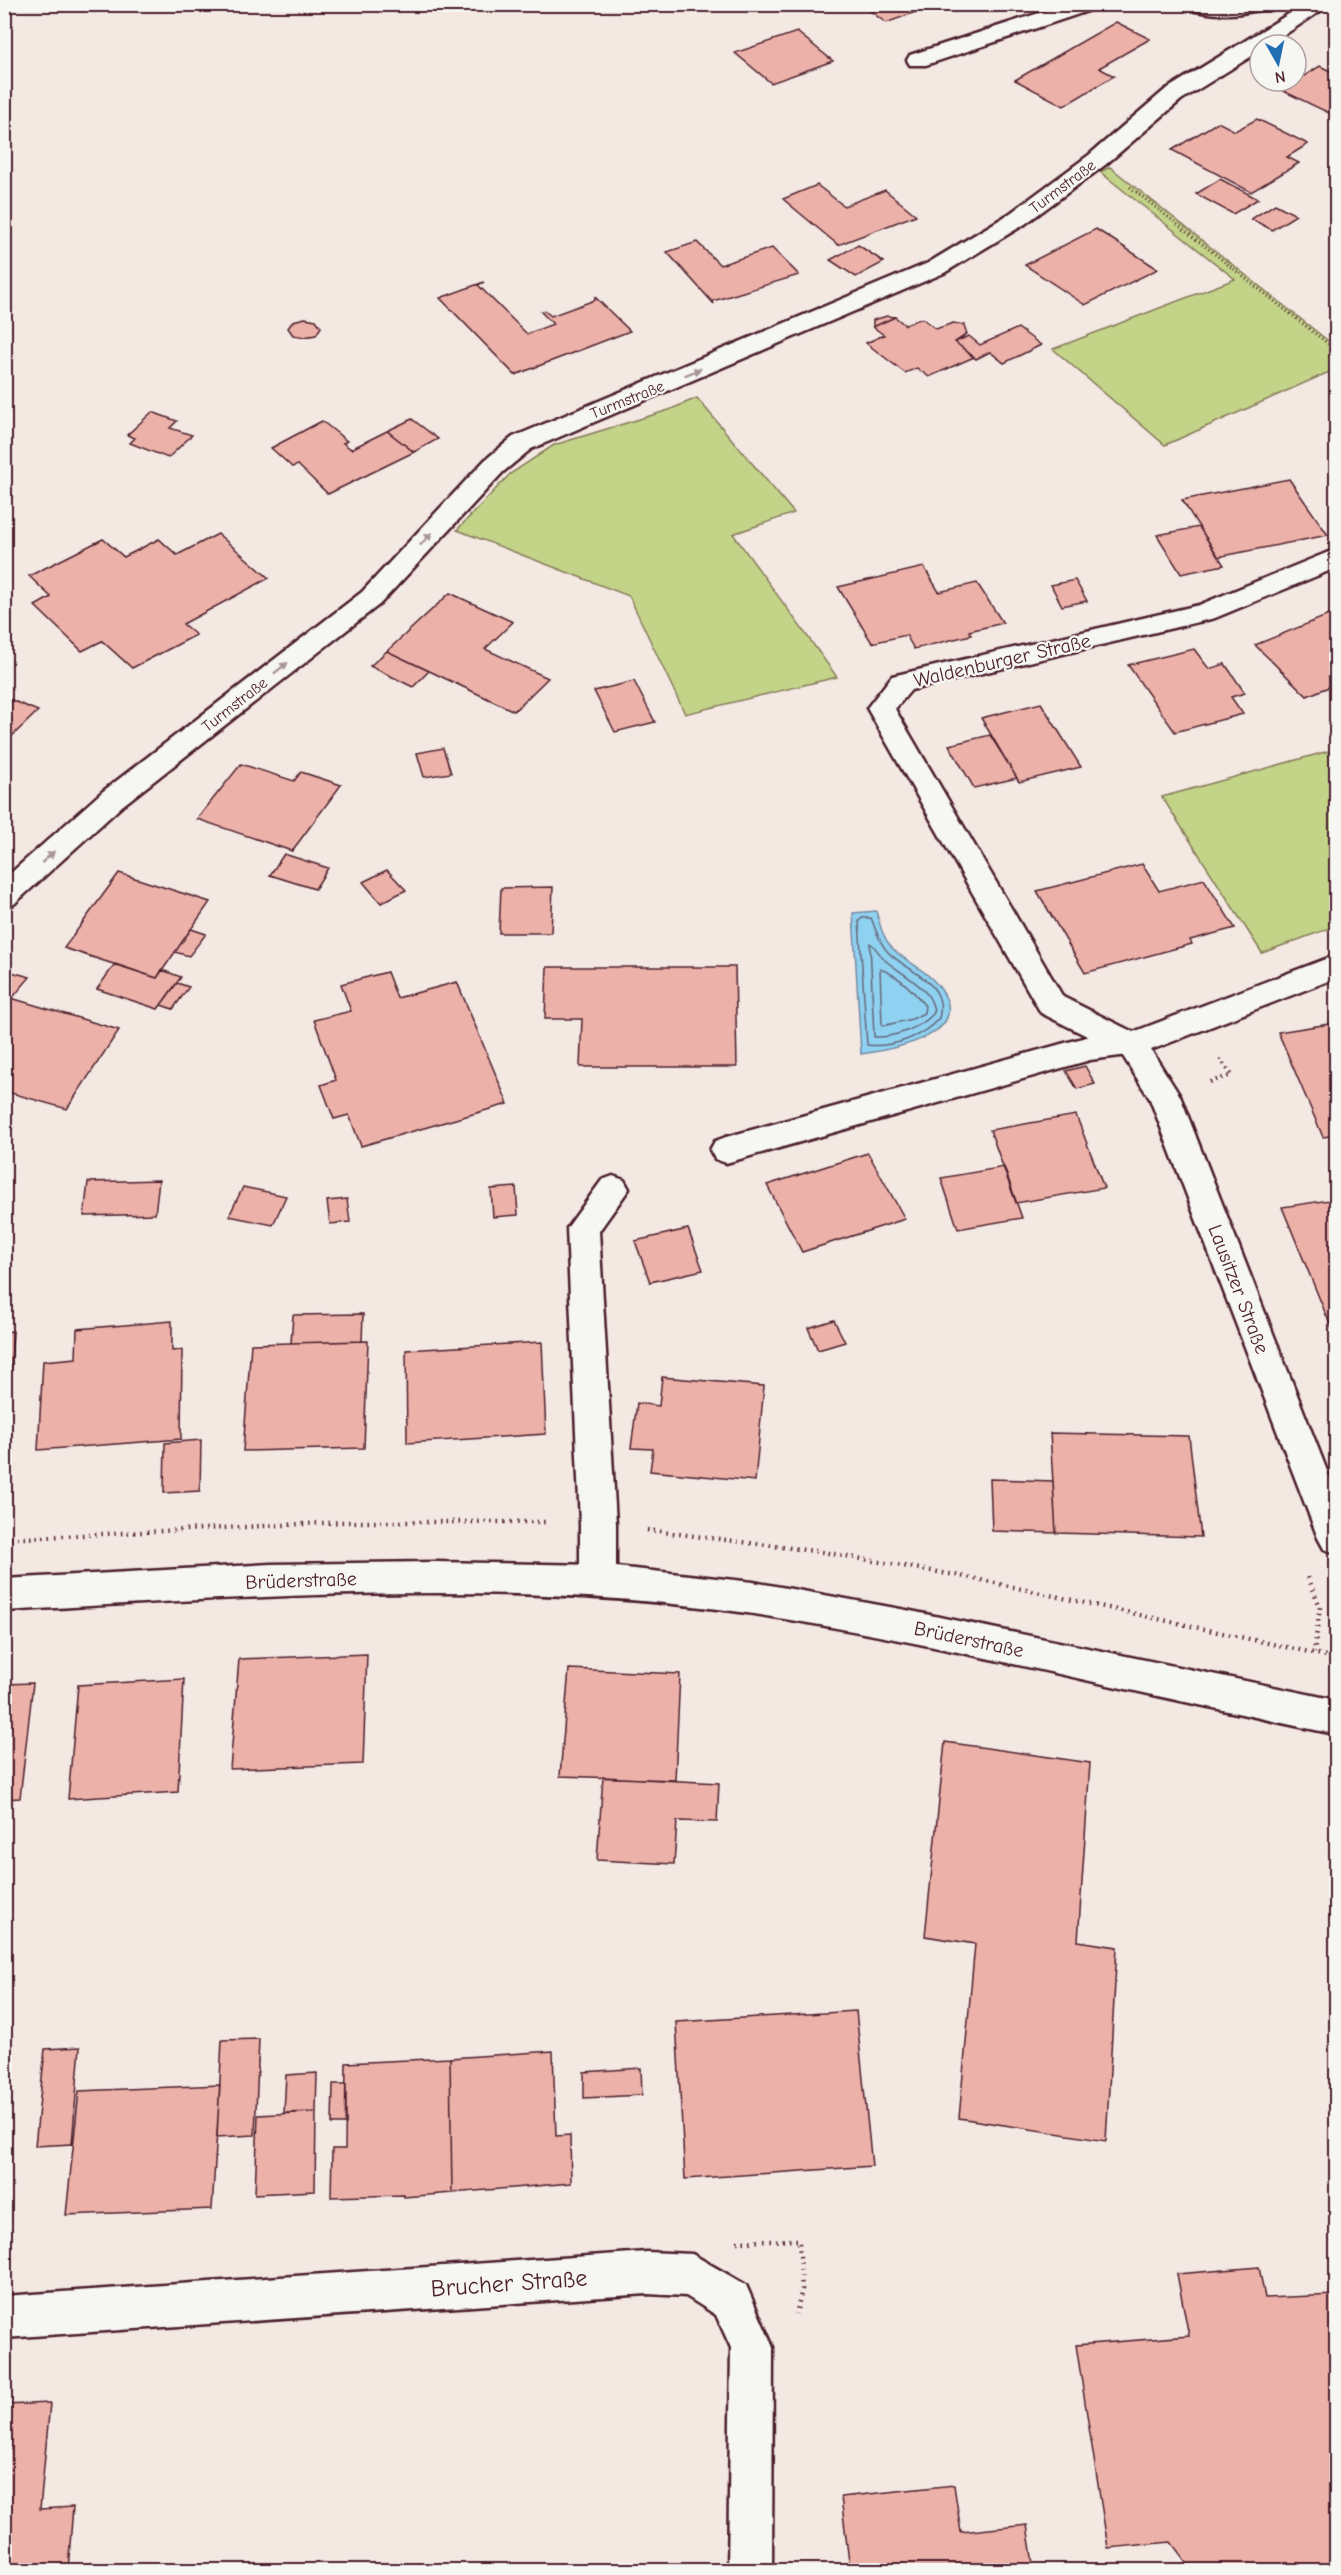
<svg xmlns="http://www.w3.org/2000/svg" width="1341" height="2575" font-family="'Comic Neue',sans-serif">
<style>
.green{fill:#c3d489;stroke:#867a5a;stroke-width:1.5}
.water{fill:#8fd1f0;stroke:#738aa1;stroke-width:1.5}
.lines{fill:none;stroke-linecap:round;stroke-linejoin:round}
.shore{stroke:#66667a;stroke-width:1.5}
.building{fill:#ecb1a9;stroke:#4a1f2b;stroke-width:1.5}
.service-casing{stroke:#4a1f2b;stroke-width:5}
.minor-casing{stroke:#4a1f2b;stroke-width:5}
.path-far2{stroke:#4a1f2b;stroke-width:3;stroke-dasharray:1 3;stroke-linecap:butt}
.path-far1{stroke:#4a1f2b;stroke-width:4;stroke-dasharray:1.5 4.5;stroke-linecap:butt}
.path{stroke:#4a1f2b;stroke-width:4.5;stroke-dasharray:1.5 5;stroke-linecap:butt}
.service{fill:#f6f6f2;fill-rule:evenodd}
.minor{fill:#f6f6f2;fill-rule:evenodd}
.oneway{fill:#a99598}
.labels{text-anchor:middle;stroke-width:4.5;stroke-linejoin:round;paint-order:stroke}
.far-street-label{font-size:16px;fill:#4a1f2b;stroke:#f6f6f2}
.street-label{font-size:20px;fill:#4a1f2b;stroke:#f6f6f2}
.near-street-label{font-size:24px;fill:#4a1f2b;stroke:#f6f6f2}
</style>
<rect width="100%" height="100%" fill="#f4e8e3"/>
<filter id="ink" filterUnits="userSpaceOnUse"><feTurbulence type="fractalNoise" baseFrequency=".0167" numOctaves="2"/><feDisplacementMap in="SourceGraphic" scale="12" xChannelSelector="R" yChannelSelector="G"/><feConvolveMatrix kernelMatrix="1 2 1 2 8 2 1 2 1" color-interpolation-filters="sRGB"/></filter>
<g filter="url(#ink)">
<!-- green -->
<path class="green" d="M1110,167l226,180v22l-171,76 -112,-96 182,-70 -135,-107z
M697,398l97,115 -61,21 104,143 -152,37 -56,-118 -172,-66 53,-56 44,-29 115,-35z
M1336,749v177l-74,27 -100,-156z"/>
<!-- water -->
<path class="water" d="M876,911c4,13 6,26 16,37 10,11 31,20 43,34 47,52 -40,67 -74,72l-8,-141z"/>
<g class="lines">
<!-- shore -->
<path class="shore" d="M862,918h9c5,11 8,25 17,34 19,20 61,30 51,66 -16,19 -47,30 -72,27l-8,-124z
M870,943c7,5 10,13 16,18 18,15 47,27 48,52 -13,15 -41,25 -60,24z
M880,969c19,6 33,21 45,37l-1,7 -12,6 -30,7z"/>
</g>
<!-- building -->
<path class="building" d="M861,4h74v1l-49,18z
M1116,22l34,17 -51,29 15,8 -50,30 -49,-26z
M797,32l36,29 -62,22 -36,-30z
M1320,66l16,8v37l-5,3 -50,-24z
M1257,119l51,25 -21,13 12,6 -48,29 -79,-42 46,-28 17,9z
M1220,179l38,20 -25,15 -37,-20z
M817,185l27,21 41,-16 31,25 -78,30 -55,-46z
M1275,204l21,11 -24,15 -21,-11z
M1096,229l62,40 -73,36 -60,-40z
M697,242l23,23 52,-17 27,27 -86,26 1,3 -47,-52z
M858,245l26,17 -28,15 -26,-17z
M484,282l-6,3 49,49 26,-10 -12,-12 4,-1 6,5 44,-16v-3l35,34 -115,44 -75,-77z
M887,316l8,1 -22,10v-7z
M895,317l10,8 17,-7 14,11 17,-6 11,2 3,9 -12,8 19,15 -45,20 -12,-9 -12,5 -39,-30 18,-8 -11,-8z
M305,318l11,2 5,7 -5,8 -12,2 -11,-2 -5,-7 5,-7z
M1018,328l23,17 -37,18 -14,-11 -14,7 -21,-17 14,-6 11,9z
M152,412l25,9 -7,7 22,7 -24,23 -38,-15 5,-5 -8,-3z
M412,419l26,20 -24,13 -27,-21z
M322,421l25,20 -4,2 8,6 36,-18 27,21 -86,42 -30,-29 -6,2 -21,-19z
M1289,479l39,56 -110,22 -36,-57z
M1199,527l25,38 -43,9 -24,-39z
M218,534l51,44 -86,46 13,11 -64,33 -30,-27 -20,10 -47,-45 16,-9 -22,-21 74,-37 21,18 35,-18 18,16z
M924,567l15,25 38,-9 26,40 -34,8 2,4 -57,14 -8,-14 -34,8 -34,-56z
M1075,580l12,21 -25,5 -11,-21z
M450,593l63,29 -28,27 63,29 -34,33 -127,-60z
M1336,612v72l-29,12 -52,-51z
M1194,649l15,20 16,-5 20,29 -14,4 12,17 -68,18 -47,-67z
M387,651l42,20 -16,16 -43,-21z
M634,681l21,41 -40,10 -21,-41z
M4,697l34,14 -34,33z
M1041,703l40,64 -62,15 -38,-64z
M990,735l27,43 -43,10 -25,-43z
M443,748l8,25 -27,4 -7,-24z
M241,764l53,17 7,-9 40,13 -49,66 -95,-32z
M284,854l44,14 -13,21 -45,-14z
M1142,864l17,27 45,-12 31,49 -45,12 2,4 -107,29 -48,-82z
M387,870l19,20 -25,13 -18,-21z
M119,873l91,29 -53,76 -93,-30z
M553,887l-2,46h-52l2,-45z
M191,929l15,5 -17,22 -14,-4z
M115,964l42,14 5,-8 19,7 -23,32 -61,-20z
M547,967h188l2,100h-157l2,-48h-37z
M4,970l26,7 -26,31z
M387,972l10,26 60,-16 51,122 -147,42 -12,-31 -15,4 -13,-34 15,-5 -22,-60 37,-9 -10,-27z
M177,983l12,4 -16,22 -12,-4z
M11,998l108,32 -52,79 -63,-18v-83z
M1336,1023v112l-13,2 -45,-105z
M1085,1066l10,18 -18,5 -11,-18z
M1076,1115l28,73 -88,15 -26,-73z
M868,1153l37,66 -103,33 -35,-67z
M1004,1167l18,51 -64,11 -17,-51z
M159,1180l-4,34 -71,2 4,-34z
M243,1187l43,9 -13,29 -44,-9z
M516,1187l2,28 -25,2 -2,-28z
M347,1199l3,23 -20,2 -3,-23z
M1336,1199v140l-54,-132z
M688,1229l15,41 -53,12 -15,-41z
M363,1314l-1,27 -71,2 2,-28z
M834,1320l11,22 -27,8 -10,-22z
M172,1321v30l10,-1 -1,89 -143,11 5,-89 33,-3 1,-29z
M13,1331l-7,114h-2v-113z
M368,1341l-4,107 -121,3 8,-107z
M542,1342l4,92 -139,9 -1,-93z
M662,1377l102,9 -9,95 -105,-10 3,-22 -22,-1 6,-45 22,3z
M1050,1433l139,3 12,101 -145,-4z
M201,1440l-1,51 -36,2 1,-50z
M990,1479l63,2 3,52 -64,-2z
M367,1654l-4,110 -133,5 9,-110z
M569,1669l111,5 -5,106 -115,-4z
M184,1679l-6,113 -110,7 10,-114z
M33,1683l-13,115 -16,1v-115z
M945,1742l145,21 -12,178 39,6 -11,194 -147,-23 16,-174 -50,-8z
M603,1777l116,6 -2,39 -40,-1 -3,43 -77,-4z
M856,2011l16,155 -187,13 -9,-157z
M259,2039l-4,96 -38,2 5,-97z
M80,2047l-8,97 -37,2 10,-97z
M553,2051l3,85 14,-1 1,48 -119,10 -2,-135z
M450,2058l2,135 -48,4v-2l-73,2 1,-48h13l1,-86z
M641,2068l1,27 -58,3v-26z
M317,2073l-1,39 -32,1 2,-38z
M333,2084h13v40h-14z
M220,2085l-8,124 -146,6 13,-124z
M316,2112l-1,79 -60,3 3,-79z
M1259,2267l6,31 71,-3v275h-144l-21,-28 -63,6 -32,-203 113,-9 -12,-62z
M50,2403l-10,106 33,-2 -5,63h-64v-165z
M954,2485l7,47 66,-7 7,45h-184l-9,-73z"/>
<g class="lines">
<!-- service casing -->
<g class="service-casing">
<path id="service" d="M1067,4h33l-3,4 -171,57h-16l-3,-5 3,-5z
M1132,1033l11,4 4,8 -4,8 -53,7 -364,103 -11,-4 -5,-9 5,-9 11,-4 364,-101z
M613,1176l11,4 5,9 -30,42 17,293v57l-5,11 -13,5 -13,-5 -5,-11v-57l-13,-296 35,-48z"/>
</g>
<!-- minor casing -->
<g class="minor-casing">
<path id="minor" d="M1180,4h90l-3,4c-30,8 -54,8 -84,0z
M1305,4h26l-62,41h-9v6l-79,49 -76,65 -80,59 -81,49 -413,176 -28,23 -123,132 -258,202 -108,98 -10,3v-28l98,-87 260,-200 123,-132 28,-23 415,-174 81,-49 80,-59 76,-65z
M1336,549v19l-121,50 -304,72 -16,19 168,288 70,35 203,-77v23l-185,72 29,46 156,398v59l-12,-4 -6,-11 -168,-439 -29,-46 -80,-40 -174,-305 25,-32 307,-71z
M435,1562l163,3 155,17 153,28 430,90v34c-44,-8 -88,-19 -132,-28 -149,-32 -299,-69 -450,-92 -248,-37 -501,-17 -750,-3v-32l267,-15z
M647,2252l45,2 54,31 27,62 -1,223h-44l3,-222 -15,-33 -30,-19 -39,-2 -643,44v-42z"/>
</g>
<!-- path-far2 -->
<path class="path-far2" d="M1130,187l206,163"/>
<!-- path-far1 -->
<path class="path-far1" d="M1210,1082l22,-7 -12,-16"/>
<!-- path -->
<path class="path" d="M647,1530l175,22 150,26 364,80
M4,1539l339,-17h204
M1308,1577l12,30 -6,46
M737,2242l62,-2 3,49 -6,25"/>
<!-- service -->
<use href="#service" class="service"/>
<!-- minor -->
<use href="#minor" class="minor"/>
</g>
<!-- one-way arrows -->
<defs><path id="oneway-solid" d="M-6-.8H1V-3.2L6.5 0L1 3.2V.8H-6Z" transform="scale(1.5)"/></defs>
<g class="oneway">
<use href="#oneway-solid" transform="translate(693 372) rotate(-22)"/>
<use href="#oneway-solid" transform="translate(426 539) rotate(-47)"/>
<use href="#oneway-solid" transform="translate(281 668) rotate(-38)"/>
<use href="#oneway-solid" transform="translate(48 857) rotate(-42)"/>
</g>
</g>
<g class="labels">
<!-- far-street labels -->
<g class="far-street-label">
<text transform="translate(1062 186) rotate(-37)" y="6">Turmstraße</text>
<text transform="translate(627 399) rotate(-22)" y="6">Turmstraße</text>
<text transform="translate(234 704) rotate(-38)" y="6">Turmstraße</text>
</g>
<!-- street labels -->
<g class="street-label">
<text transform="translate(1002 660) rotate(-13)" y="7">Waldenburger Straße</text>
<text transform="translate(1239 1289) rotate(69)" y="7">Lausitzer Straße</text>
<text transform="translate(301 1580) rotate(-2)" y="7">Brüderstraße</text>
<text transform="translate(969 1639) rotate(12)" y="7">Brüderstraße</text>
</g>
<!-- near-street labels -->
<g class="near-street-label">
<text transform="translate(509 2283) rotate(-4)" y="8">Brucher Straße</text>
</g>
</g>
<!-- margin -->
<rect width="1341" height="2575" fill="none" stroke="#f6f6f2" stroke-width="24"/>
<rect x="12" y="12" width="1317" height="2551" fill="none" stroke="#4a1f2b" stroke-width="2" filter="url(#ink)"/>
<!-- north arrow -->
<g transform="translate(1278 63) rotate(171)"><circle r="28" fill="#f6f6f2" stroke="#b1a0a2" stroke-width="1.5"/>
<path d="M0-4.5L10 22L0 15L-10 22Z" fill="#1f6fb2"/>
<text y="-9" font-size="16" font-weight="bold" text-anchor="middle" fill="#4a1f2b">N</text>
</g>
</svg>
